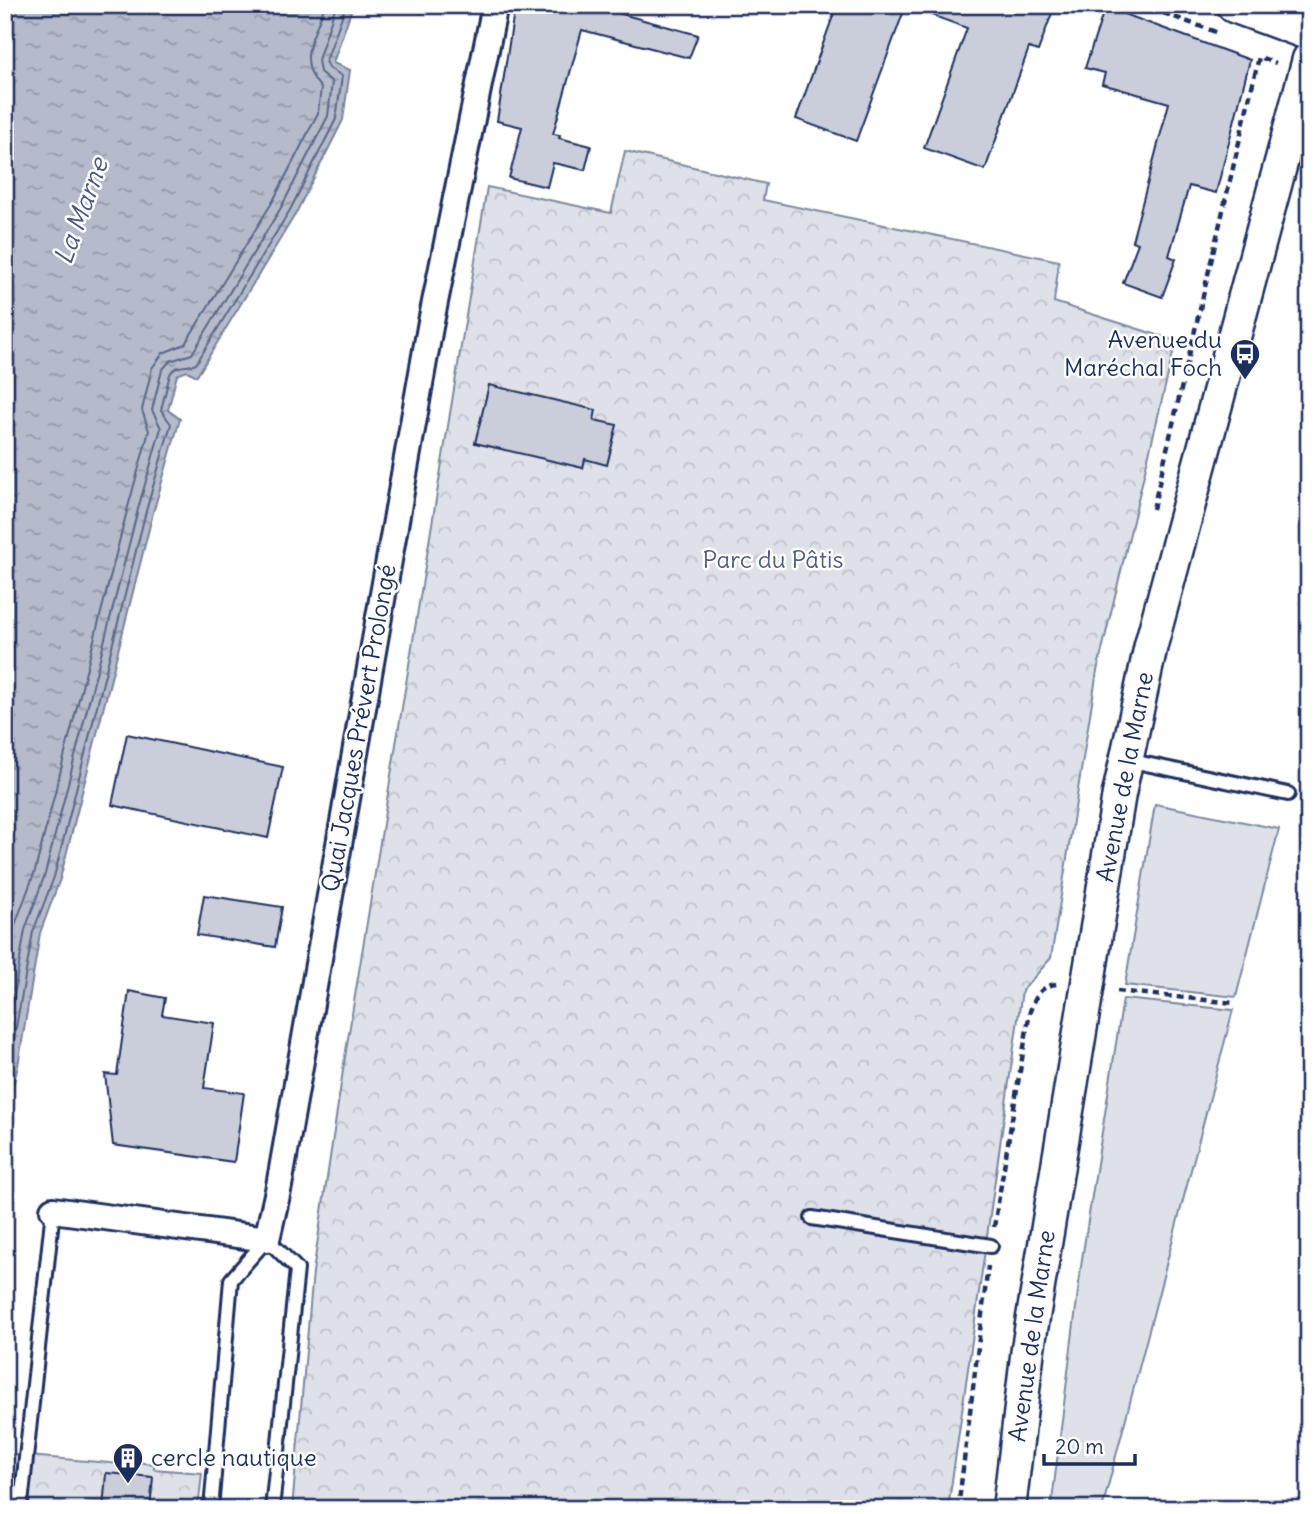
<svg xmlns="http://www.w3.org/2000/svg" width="1314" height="1514" font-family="Delius,sans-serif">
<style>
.green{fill:#dee1e7;stroke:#7c88a2;stroke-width:2}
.park{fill:url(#park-crowns);stroke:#7c88a2;stroke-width:2}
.water{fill:url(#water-ripples);stroke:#77839f;stroke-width:2}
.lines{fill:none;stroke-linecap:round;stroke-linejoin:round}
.shore{stroke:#596789;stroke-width:2}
.building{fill:#caceda;stroke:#1b2f5e;stroke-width:2}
.service-casing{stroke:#1b2f5e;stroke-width:18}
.minor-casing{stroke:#1b2f5e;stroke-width:30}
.tertiary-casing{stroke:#1b2f5e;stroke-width:37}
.secondary-casing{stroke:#1b2f5e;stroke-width:40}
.path{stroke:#1b2f5e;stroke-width:4.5;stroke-dasharray:7 5;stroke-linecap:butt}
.service{stroke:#fff;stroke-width:12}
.minor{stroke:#fff;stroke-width:24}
.tertiary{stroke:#fff;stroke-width:32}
.secondary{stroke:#fff;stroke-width:35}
.labels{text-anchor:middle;stroke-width:5;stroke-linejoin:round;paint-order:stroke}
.poi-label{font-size:24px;fill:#1b2f5e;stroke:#fff;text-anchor:end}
.park-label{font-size:24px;fill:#4c5c80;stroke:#fff}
.street-label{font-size:24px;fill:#1b2f5e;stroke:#fff}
.water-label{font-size:26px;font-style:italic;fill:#49597e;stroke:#fff}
</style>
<defs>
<pattern id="park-crowns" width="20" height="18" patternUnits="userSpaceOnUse" patternTransform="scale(1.75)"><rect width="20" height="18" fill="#dee1e7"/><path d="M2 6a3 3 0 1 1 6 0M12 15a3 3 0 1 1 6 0" fill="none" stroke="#bec1c9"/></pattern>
<pattern id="water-ripples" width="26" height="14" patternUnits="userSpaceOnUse" patternTransform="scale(1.75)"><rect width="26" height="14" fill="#b5bbca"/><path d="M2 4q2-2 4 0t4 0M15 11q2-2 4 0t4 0" fill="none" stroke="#9298a7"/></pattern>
</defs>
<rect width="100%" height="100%" fill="#fff"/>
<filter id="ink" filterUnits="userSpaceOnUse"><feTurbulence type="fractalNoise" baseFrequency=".0143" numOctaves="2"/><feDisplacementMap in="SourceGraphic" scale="14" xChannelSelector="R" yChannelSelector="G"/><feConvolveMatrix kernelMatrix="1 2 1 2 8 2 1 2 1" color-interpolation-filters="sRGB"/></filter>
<g filter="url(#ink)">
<!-- green -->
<path class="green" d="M1155,804l124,25 -43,168 -111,-12z
M1123,999l110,11 -131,499h-51l31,-250z"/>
<!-- park -->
<path class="park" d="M625,151l141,33 -3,16 296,61 -5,41 122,39 -79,330 -46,287 -29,33 -74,518h-656l21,-237 32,-215 142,-870 124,26z
M5,1454l116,10 1,-3 32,3v5l48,4 -4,36h-193z"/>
<!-- water -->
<path class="water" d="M7,5h346l-20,58 17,7 -7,50 -47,93 -99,163 -10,-5 -10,4 -9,35 12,9 -27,94 -93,366 -20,54 -22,133 -13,52v-1108z"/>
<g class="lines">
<!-- shore -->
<path class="shore" d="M5,983l10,-58 20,-54 93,-364 21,-76 -7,-21 10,-42 11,-15 22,-9 88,-143 45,-88 3,-25c-26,-28 -7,-51 4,-83
M5,1047l20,-117 20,-56 93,-365 23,-81 -9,-18 10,-40 8,-9 22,-7 90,-148 46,-90 4,-34 -12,-10 -2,-12 18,-55
M5,1089l28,-157 21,-55 92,-366 25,-87 -10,-14 9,-36c7,-11 17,-6 26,-10l94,-154 46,-91 6,-43 -13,-8 -3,-7 20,-56"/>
</g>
<!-- building -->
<path class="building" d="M515,5h74l109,30 -9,23 -107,-28 -29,104 7,1 -1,3 32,8 -6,24 -32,-7 -6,24 -38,-9 13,-51 -25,-6z
M837,5h69l-50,136 -60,-22z
M913,5h142l-17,46 -9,-3 -44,122 -61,-22 43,-120 -55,-20z
M1105,7l145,53 -34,133 -27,-7 -20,70 7,3 -14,38 -39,-14 15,-40 -6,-2 37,-138 -67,-19 3,-11 -20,-5z
M489,385l107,25 -2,10 23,5 -10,40 -22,-6 -2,9 -108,-25z
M127,734l156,33 -15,71 -156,-33z
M204,895l78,12 -7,40 -78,-12z
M129,991l36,7 -3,17 52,8 -10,65 40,5 -10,69 -121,-17 -8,-71 12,1z
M106,1473l47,4 -3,32h-47z"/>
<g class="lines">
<!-- service casing -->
<g class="service-casing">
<path id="service" d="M1127,760l161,34
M812,1218l179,28
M21,1504l32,-294
M211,1509l20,-229 36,-41 30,30 -25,240"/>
</g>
<!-- minor casing -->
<g class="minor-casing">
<path id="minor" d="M53,1210l214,29 12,-53 151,-859 65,-322"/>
</g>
<!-- tertiary casing -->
<g class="tertiary-casing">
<path id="tertiary" d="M1009,1509l19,-161 91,-554 32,-149 158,-586"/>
</g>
<!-- secondary casing -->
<g class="secondary-casing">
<path id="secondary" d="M1235,5l74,27"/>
</g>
<!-- path -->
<path class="path" d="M1141,5l75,27
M1153,509l106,-452 17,6
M1117,991l117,12
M994,1227l36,-216c6,-15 10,-25 27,-27
M958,1509l30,-243"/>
<!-- service -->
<use href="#service" class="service"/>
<!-- minor -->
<use href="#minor" class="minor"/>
<!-- tertiary -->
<use href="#tertiary" class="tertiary"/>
<!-- secondary -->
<use href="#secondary" class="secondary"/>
</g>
</g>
<!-- icons -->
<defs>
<g id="bus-pin" transform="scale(1.575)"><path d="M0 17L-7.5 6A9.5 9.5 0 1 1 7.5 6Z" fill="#1b2f5e" stroke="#fff"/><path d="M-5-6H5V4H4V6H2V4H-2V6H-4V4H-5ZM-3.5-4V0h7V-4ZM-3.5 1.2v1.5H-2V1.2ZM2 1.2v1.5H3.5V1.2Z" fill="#fff"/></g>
<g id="building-pin" transform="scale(1.575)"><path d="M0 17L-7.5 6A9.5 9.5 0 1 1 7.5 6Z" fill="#1b2f5e" stroke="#fff"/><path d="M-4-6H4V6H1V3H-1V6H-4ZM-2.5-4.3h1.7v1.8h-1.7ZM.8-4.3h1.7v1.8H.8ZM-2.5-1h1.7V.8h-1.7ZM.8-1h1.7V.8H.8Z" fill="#fff"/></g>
</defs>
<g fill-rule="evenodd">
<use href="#bus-pin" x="1245" y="354"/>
<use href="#building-pin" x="128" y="1458"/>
</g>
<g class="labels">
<!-- poi labels -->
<g class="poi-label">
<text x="1222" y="348">Avenue du<tspan x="1222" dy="28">Maréchal Foch</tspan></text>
<text x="151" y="1466" text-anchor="start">cercle nautique</text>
</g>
<!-- park labels -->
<g class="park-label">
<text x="773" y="568">Parc du Pâtis</text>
</g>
<!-- street labels -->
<g class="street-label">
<text transform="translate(359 728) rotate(-80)" y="8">Quai Jacques Prévert Prolongé</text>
<text transform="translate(1125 777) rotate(-79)" y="8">Avenue de la Marne</text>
<text transform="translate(1032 1336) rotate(-82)" y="8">Avenue de la Marne</text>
</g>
<!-- water labels -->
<g class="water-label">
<text transform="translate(81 211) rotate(-70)" y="9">La Marne</text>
</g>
</g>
<!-- margin -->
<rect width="1314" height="1514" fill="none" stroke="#fff" stroke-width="28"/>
<rect x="14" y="14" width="1286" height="1486" fill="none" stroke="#1b2f5e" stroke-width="2.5" filter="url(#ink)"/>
<!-- scale -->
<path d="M1044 1454v10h91v-10" fill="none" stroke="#1b2f5e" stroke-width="3.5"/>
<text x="1055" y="1454" font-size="21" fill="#1b2f5e" stroke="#ffffff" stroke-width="5" paint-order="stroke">20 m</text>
</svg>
